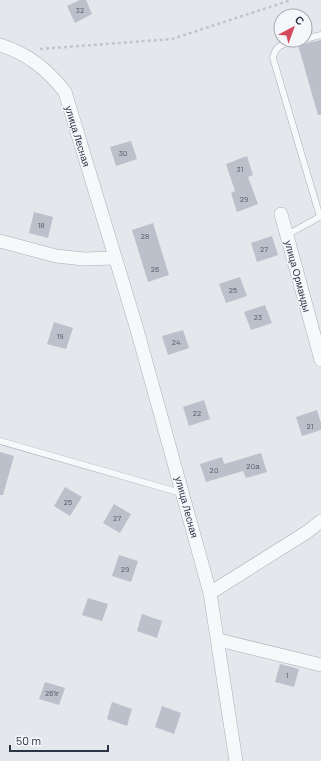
<svg xmlns="http://www.w3.org/2000/svg" width="321" height="761" font-family="Barlow,sans-serif">
<style>
.building{fill:#bbc0ca}
.lines{fill:none;stroke-linecap:round;stroke-linejoin:round}
.service-casing{stroke:#a9aeb7;stroke-width:7}
.minor-casing{stroke:#a9aeb7;stroke-width:14}
.path{stroke:#c2c5cb;stroke-width:2.5;stroke-dasharray:3 3;stroke-linecap:butt}
.service{stroke:#f7f8fa;stroke-width:6}
.minor{stroke:#f7f8fa;stroke-width:13}
.labels{text-anchor:middle;stroke-width:3;stroke-linejoin:round;paint-order:stroke}
.number-label{font-size:8px;fill:#4f5766}
.street-label{font-size:10px;fill:#2b3445;stroke:#f4f6f9}
</style>
<rect width="100%" height="100%" fill="#e4e7ec"/>
<!-- building -->
<path class="building" d="M80,0h6l6,14 -17,9 -8,-17z
M321,40v75h-3l-20,-70z
M131,141l6,18 -21,7 -6,-19z
M247,156l6,19 -5,2 10,27 -21,8 -6,-19 4,-2 -9,-27z
M34,212l19,5 -5,21 -19,-5z
M153,223l16,52 -21,7 -16,-52z
M272,236l6,19 -21,7 -6,-19z
M240,277l7,19 -21,7 -7,-19z
M265,305l7,18 -21,7 -7,-18z
M54,322l19,6 -7,21 -19,-5z
M183,330l6,18 -21,7 -6,-19z
M204,400l6,19 -21,7 -6,-19z
M317,410l4,13v7l-19,6 -6,-19z
M0,452l14,4 -11,39h-3z
M261,453l6,19 -21,6 -3,-7 -37,11 -6,-18 22,-7 2,7z
M65,487l17,10 -12,19 -16,-10z
M114,504l17,10 -11,19 -17,-10z
M119,555l19,6 -7,21 -19,-6z
M88,598l20,6 -6,17 -20,-6z
M142,614l20,7 -5,17 -20,-7z
M280,664l19,5 -5,18 -19,-5z
M45,682l20,6 -6,17 -20,-6z
M112,702l20,7 -5,17 -20,-7z
M162,706l19,7 -7,21 -19,-7z"/>
<g class="lines">
<!-- service casing -->
<g class="service-casing">
<path id="service" d="M305,39l16,-4
M301,40c-14,4 -25,2 -28,18l47,159
M287,235l34,-19
M0,441l181,52"/>
</g>
<!-- minor casing -->
<g class="minor-casing">
<path id="minor" d="M0,45c28,9 47,24 65,47l71,234 74,267 26,168
M281,214l40,146
M0,241l56,15 28,3 31,-1
M210,593l97,-61 14,-11
M219,640l102,25"/>
</g>
<!-- path -->
<path class="path" d="M40,49l132,-10 119,-39"/>
<!-- service -->
<use href="#service" class="service"/>
<!-- minor -->
<use href="#minor" class="minor"/>
</g>
<g class="labels">
<!-- number labels -->
<g class="number-label">
<text x="80" y="13">32</text>
<text x="123" y="156">30</text>
<text x="240" y="172">31</text>
<text x="244" y="202">29</text>
<text x="41" y="228">18</text>
<text x="145" y="239">28</text>
<text x="264" y="252">27</text>
<text x="155" y="272">26</text>
<text x="233" y="293">25</text>
<text x="258" y="320">23</text>
<text x="60" y="339">19</text>
<text x="176" y="345">24</text>
<text x="197" y="416">22</text>
<text x="310" y="429">21</text>
<text x="253" y="469">20а</text>
<text x="214" y="473">20</text>
<text x="68" y="505">25</text>
<text x="117" y="521">27</text>
<text x="125" y="572">29</text>
<text x="287" y="678">1</text>
<text x="52" y="696">261г</text>
</g>
<!-- street labels -->
<g class="street-label">
<text transform="translate(78 136) rotate(73)" y="4">улица Лесная</text>
<text transform="translate(298 276) rotate(75)" y="4">улица Орманды</text>
<text transform="translate(187 507) rotate(75)" y="4">улица Лесная</text>
</g>
</g>
<!-- north arrow -->
<g transform="translate(293 28) rotate(41)"><circle r="19" fill="#f4f6f9" stroke="#a4a8b1"/>
<path d="M0-3L7 15L0 10L-7 15Z" fill="#d1495b"/>
<text y="-6" font-size="11" font-weight="bold" text-anchor="middle" fill="#2b3445">С</text>
</g>
<!-- scale -->
<path d="M10 745v6h98v-6" fill="none" stroke="#2b3445" stroke-width="2"/>
<text x="16" y="745" font-size="12" fill="#2b3445" stroke="#f4f6f9" stroke-width="3" paint-order="stroke">50 m</text>
</svg>
